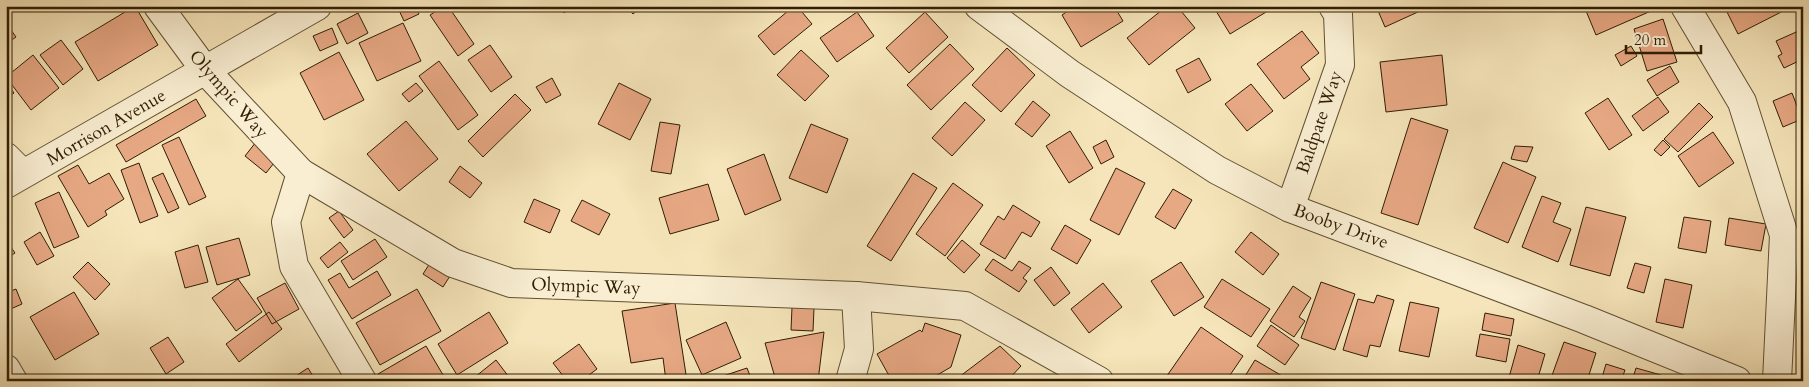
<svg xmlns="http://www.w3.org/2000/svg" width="1809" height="387" font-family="Cardo,serif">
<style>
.building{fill:#e7a884;stroke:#301e04}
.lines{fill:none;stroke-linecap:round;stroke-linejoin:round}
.minor-casing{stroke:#625032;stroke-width:30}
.tertiary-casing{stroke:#625032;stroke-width:30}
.minor{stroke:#f9eed2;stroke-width:28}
.tertiary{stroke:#f9eed2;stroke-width:28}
.labels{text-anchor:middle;stroke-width:4;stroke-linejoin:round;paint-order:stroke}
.street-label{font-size:18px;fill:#301e04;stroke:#f9eed2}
</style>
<rect width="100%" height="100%" fill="#f6e5ba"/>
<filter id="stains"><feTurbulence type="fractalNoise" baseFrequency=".004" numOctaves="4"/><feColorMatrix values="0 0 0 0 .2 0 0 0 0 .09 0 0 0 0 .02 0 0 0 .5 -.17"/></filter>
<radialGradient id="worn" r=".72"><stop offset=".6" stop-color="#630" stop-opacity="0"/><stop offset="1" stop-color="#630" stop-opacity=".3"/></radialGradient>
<!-- building -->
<path class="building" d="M135,6l23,39 -60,36 -23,-39z
M397,6h18l4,8 -15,7z
M444,6h4l26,38 -16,12 -28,-41z
M559,6h13l-8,7z
M626,6h16l-9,8z
M794,6h3l15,18 -38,31 -16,-19z
M1075,6h39l9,15 -42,26 -19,-32z
M1167,6h10l18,22 -46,37 -22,-27z
M1213,6h63l-46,28z
M1376,6h55l-46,21z
M1584,6h65l2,5 -55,24z
M1724,6h69l-55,28z
M857,12l17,24 -37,26 -17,-24z
M925,12l23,25 -39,36 -23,-25z
M358,13l10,20 -21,11 -10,-20z
M1663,19l14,43 -30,9 -13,-42z
M6,23l10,14 -10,7z
M403,23l18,38 -44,20 -18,-38z
M332,28l6,15 -18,8 -7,-15z
M1803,29v30l-19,9 -6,-12 4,-2 -6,-13z
M1302,31l17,22 -18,14 9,12 -26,20 -27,-35z
M61,40l22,29 -20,16 -23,-30z
M950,44l24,25 -43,41 -24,-25z
M490,45l22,32 -21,15 -23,-32z
M1631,46l6,10 -16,10 -6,-11z
M1007,48l28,27 -34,37 -29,-27z
M801,50l28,26 -24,25 -28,-26z
M339,52l25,48 -40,20 -24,-47z
M33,55l26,33 -28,22 -25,-33z
M1442,55l5,50 -61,7 -6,-50z
M1199,58l12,22 -23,13 -12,-23z
M439,61l39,54 -20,15 -39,-54z
M1670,66l9,16 -22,14 -10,-16z
M552,78l9,17 -15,8 -10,-16z
M6,82l8,11 -8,6z
M416,83l7,8 -14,11 -7,-8z
M619,83l32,16 -21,41 -32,-16z
M1251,84l22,27 -26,20 -22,-27z
M1792,93l10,26 -19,8 -10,-26z
M515,94l16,16 -48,47 -15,-16z
M1658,97l11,15 -26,19 -11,-15z
M1608,98l24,37 -23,15 -24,-37z
M196,99l10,17 -80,46 -10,-17z
M1033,101l17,14 -18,22 -17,-13z
M965,102l20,18 -33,36 -20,-18z
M1699,103l14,14 -35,35 -14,-13z
M1411,118l37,12 -30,95 -37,-12z
M406,121l32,38 -39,32 -32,-37z
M660,122l20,3 -9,49 -20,-3z
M811,124l37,15 -21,54 -38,-15z
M1070,131l23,37 -24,15 -23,-37z
M1713,132l21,31 -35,24 -21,-31z
M179,137l27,60 -17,8 -27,-60z
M1106,140l8,17 -13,7 -8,-17z
M1663,140l7,7 -9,9 -7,-6z
M256,142l22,16 -12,15 -21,-17z
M1515,146l18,1 -6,15 -16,-3z
M764,154l17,46 -36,15 -18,-46z
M1503,162l33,15 -28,66 -34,-15z
M139,163l19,53 -18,7 -19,-53z
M78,165l11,19 20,-11 15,26 -19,12 2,4 -19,12 -30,-51z
M460,166l22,17 -12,15 -21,-16z
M1116,168l29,15 -26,52 -29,-15z
M163,173l16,35 -11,5 -16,-35z
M913,173l24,15 -46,73 -24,-15z
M953,183l30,22 -38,51 -29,-22z
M708,184l11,36 -49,14 -11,-36z
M1173,189l19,11 -17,29 -20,-12z
M59,192l20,45 -25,11 -19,-45z
M1542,196l19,7 -8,19 18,7 -13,33 -36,-15z
M534,199l26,11 -10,23 -26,-11z
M582,200l28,14 -11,21 -28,-14z
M1013,205l27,17 -9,15 -9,-5 -17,27 -25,-15 18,-28 6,4z
M1586,207l40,10 -16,59 -40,-11z
M339,211l14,19 -9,8 -15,-20z
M1684,217l27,4 -5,32 -28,-5z
M1729,218l37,6 -5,27 -36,-6z
M1065,225l26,15 -14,24 -26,-15z
M40,232l14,24 -17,9 -13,-23z
M1251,232l28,22 -16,21 -28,-23z
M239,238l11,37 -33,10 -11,-38z
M375,239l12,18 -34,23 -12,-19z
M6,240l9,13 -9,6z
M962,240l18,15 -16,18 -17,-15z
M340,242l8,10 -20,16 -8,-10z
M198,245l10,37 -23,6 -10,-36z
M993,259l19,12 7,-10 12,7 -8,10 4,3 -8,11 -34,-22z
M88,262l22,22 -15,16 -22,-23z
M1181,262l23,35 -30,19 -23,-35z
M430,263l20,13 -7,11 -20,-13z
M1635,263l16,4 -7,26 -17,-5z
M1051,267l19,26 -16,13 -20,-26z
M377,271l14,24 -39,24 -24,-39 12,-7 9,15z
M238,279l24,33 -26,19 -24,-33z
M1222,279l48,30 -19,28 -47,-30z
M1665,279l27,6 -9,43 -27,-6z
M1321,282l34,12 -20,56 -34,-12z
M285,283l14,26 -27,15 -15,-26z
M1103,283l19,24 -33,26 -18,-24z
M1293,286l18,12 -12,19 6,4 -11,16 -24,-16z
M16,289l6,15 -16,7v-18z
M417,289l24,42 -61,34 -24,-42z
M74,292l25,42 -44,26 -25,-43z
M1377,295l17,5 -14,47 -10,-2 -3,12 -24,-7 15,-51 16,4z
M1410,302l29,6 -10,49 -30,-6z
M675,303l12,78h-21l-3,-23 -32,5 -9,-52z
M792,307l22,1 -1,23 -22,-1z
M269,312l13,17 -43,33 -13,-18z
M489,312l19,31 -51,32 -19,-31z
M1485,313l29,6 -3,17 -29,-6z
M726,322l15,36 -39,17 -16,-35z
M925,323l36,12 -10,32 -24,14h-35l-15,-27 43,-24 2,2z
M1271,325l28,20 -14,20 -28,-19z
M1201,327l42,29 -17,25 -62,-1z
M824,332l-6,49h-42l-11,-38z
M1480,334l30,5 -4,23 -30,-6z
M168,337l16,25 -18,12 -16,-26z
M1564,342l32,11 -9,28h-37z
M579,344l18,25 -16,12h-14l-14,-18z
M1518,345l27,9 -8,27h-29z
M426,346l20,34 -64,1 -4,-7z
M1000,346l21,20 -14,15h-63l9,-5 2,4z
M496,360l16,21h-42z
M1255,360l29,17 -2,4h-40z
M1606,364l19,6 -4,11h-20z
M308,368l8,13h-28z
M747,368l5,13h-44z
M1636,368l25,7 -2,6h-27z"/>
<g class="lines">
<!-- minor casing -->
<g class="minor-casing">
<path id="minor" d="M979,6l91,68 147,96 73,38 294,111 153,62
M1685,6l57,96 42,133 -7,146
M6,157l17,17
M301,173l-15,49 8,44 68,115
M6,184l311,-178
M1290,208l50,-143 -2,-51 -5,-8
M6,369l7,12
M850,381l9,-32 -3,-53"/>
</g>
<!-- tertiary casing -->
<g class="tertiary-casing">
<path id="tertiary" d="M158,6l47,64 96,103 152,90 58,20 345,13 109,10 134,75"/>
</g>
<!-- minor -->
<use href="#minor" class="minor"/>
<!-- tertiary -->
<use href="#tertiary" class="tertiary"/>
</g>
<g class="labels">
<!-- street labels -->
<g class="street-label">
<text transform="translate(229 94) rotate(49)" y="6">Olympic Way</text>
<text transform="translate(1319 122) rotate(-71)" y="6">Baldpate Way</text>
<text transform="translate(106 127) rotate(-30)" y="6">Morrison Avenue</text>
<text transform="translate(1341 226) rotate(20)" y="6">Booby Drive</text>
<text transform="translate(586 286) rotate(2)" y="6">Olympic Way</text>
</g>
</g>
<!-- margin -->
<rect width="1809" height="387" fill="none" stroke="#f6e5ba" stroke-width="25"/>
<rect x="8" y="8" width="1794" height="372" fill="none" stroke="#301e04" stroke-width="2.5"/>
<rect x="12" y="12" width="1784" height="362" fill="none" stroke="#301e04"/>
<!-- scale -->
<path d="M1626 45v8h75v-8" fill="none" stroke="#301e04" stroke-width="2.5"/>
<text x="1634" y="45" font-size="15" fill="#301e04" stroke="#f9eed2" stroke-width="4" paint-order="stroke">20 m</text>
<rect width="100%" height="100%" filter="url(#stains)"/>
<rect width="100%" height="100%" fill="url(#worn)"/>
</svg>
